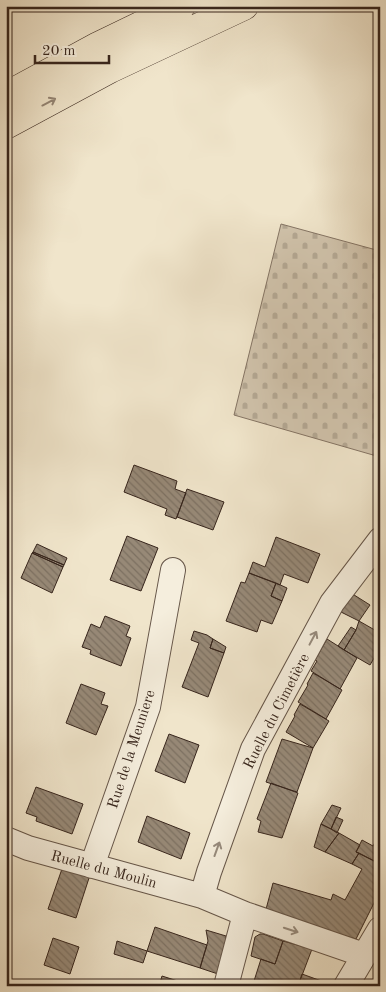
<svg xmlns="http://www.w3.org/2000/svg" width="386" height="992" font-family="'Old Standard TT',serif">
<style>
.cemetery{fill:url(#cemetery-stones);stroke:#847464}
.building{fill:url(#building-back-hatch);stroke:#37251c}
.lines{fill:none;stroke-linecap:round;stroke-linejoin:round}
.street-casing{stroke:#655548;stroke-width:26}
.primary-casing{stroke:#37251c;stroke-width:29}
.street{stroke:#f5eedd;stroke-width:24}
.primary{stroke:#f0e5cb;stroke-width:28}
.oneway{stroke:#948574}
.oneway2{stroke:#968a7c}
.labels{text-anchor:middle;stroke-width:4.5;stroke-linejoin:round;paint-order:stroke}
.street-label{font-size:15px;fill:#37251c;stroke:#f5eedd}
</style>
<defs>
<pattern id="cemetery-stones" width="16" height="16" patternUnits="userSpaceOnUse" patternTransform="scale(1.25)"><rect width="16" height="16" fill="#d1c4ad"/><path d="M2 7V4a2 2 0 0 1 4 0v3zM10 15v-3a2 2 0 0 1 4 0v3z" fill="#b4a894"/></pattern>
<pattern id="building-back-hatch" width="6" height="6" patternUnits="userSpaceOnUse" patternTransform="scale(1.25)"><rect width="6" height="6" fill="#978977"/><path d="M-1 5l2 2M0 0l6 6M5-1l2 2" fill="none" stroke="#7c7061"/></pattern>
</defs>
<rect width="100%" height="100%" fill="#f0e5cb"/>
<filter id="stains"><feTurbulence type="fractalNoise" baseFrequency=".004" numOctaves="4"/><feColorMatrix values="0 0 0 0 .2 0 0 0 0 .09 0 0 0 0 .02 0 0 0 .5 -.17"/></filter>
<radialGradient id="worn" r=".72"><stop offset=".6" stop-color="#630" stop-opacity="0"/><stop offset="1" stop-color="#630" stop-opacity=".3"/></radialGradient>
<!-- cemetery -->
<path class="cemetery" d="M281,224l99,27v206l-146,-42z"/>
<!-- building -->
<path class="building" d="M134,465l43,16 -2,8 11,4 -10,26 -11,-4 2,-6 -43,-17z
M187,489l37,13 -11,28 -36,-13z
M127,536l31,12 -17,43 -31,-11z
M276,537l44,17 -12,29 -24,-9 -4,11 -31,-12 4,-11 12,5z
M37,544l30,14 -3,7 -31,-13z
M33,552l31,13 -1,2 -31,-14z
M32,553l31,14 -11,26 -31,-15z
M249,573l27,10 -5,13 11,5 -10,23 -11,-4 -4,12 -31,-11 15,-39 4,1z
M276,583l11,5 -5,13 -11,-5z
M380,586v12l-5,-3z
M351,593l19,12 -11,16 -22,-11z
M105,616l25,10 -4,10 5,2 -10,28 -31,-12 1,-4 -9,-3 9,-23 9,4z
M359,621l21,12v15l-10,17 -26,-15 12,-20z
M351,627l5,3 -12,20 -6,-4z
M194,631l13,4 6,4 -3,9 14,5 -16,44 -26,-10 17,-44 -8,-3z
M213,639l13,8 -2,6 -14,-5z
M327,639l30,19 -17,31 -29,-18 6,-10 -2,-1z
M313,673l29,17 -16,29 -28,-17 10,-17 -1,-1z
M81,684l24,9 -4,11 7,2 -12,29 -30,-12z
M300,704l29,17 -16,27 -27,-16 9,-16 -1,-1z
M169,734l30,11 -14,38 -30,-12z
M282,739l31,9 -16,44 -31,-10z
M271,783l27,10 -16,45 -24,-6 3,-11 -4,-2z
M36,787l47,17 -11,30 -36,-13 1,-4 -11,-4z
M332,805l9,3 -10,21 -10,-5z
M147,816l43,17 -9,26 -43,-17z
M336,817l7,3 -6,13 -6,-4z
M321,824l18,9 -14,19 -11,-5z
M339,833l21,12 -4,7 3,1 -7,11 -27,-12z
M380,833v31l-24,-12 6,-12 11,6z
M359,853l21,11v27l-24,48 -91,-26 8,-30 58,17 2,-6 12,6 17,-31 -10,-5z
M63,866l27,9 -14,43 -28,-9z
M155,927l52,18 -7,23 -53,-17z
M206,930l20,6v8l-8,30 -18,-6 8,-27z
M260,934h3l20,7 -8,23 -24,-8 4,-19z
M53,938l26,9 -9,27 -26,-9z
M117,941l30,10 -4,12 -29,-9z
M283,941l29,8 -14,37h-36l-7,-3 -1,-2 7,-22 14,5z
M380,972v14h-6z
M302,974l25,9 -2,3h-27z
M162,976l22,7 -1,3h-24z"/>
<g class="lines">
<!-- street casing -->
<g class="street-casing">
<path id="street" d="M6,839l22,9 174,48 43,18 119,41
M92,866l56,-159 25,-137
M202,896l7,-24 44,-123 79,-146 48,-63
M226,986l19,-72
M346,986l34,-57"/>
</g>
<!-- primary casing -->
<g class="primary-casing">
<path id="primary" d="M6,96l92,-50 83,-40
M6,125l104,-56 134,-63"/>
</g>
<!-- street -->
<use href="#street" class="street"/>
<!-- primary -->
<use href="#primary" class="primary"/>
</g>
<!-- one-way arrows -->
<defs><path id="oneway-shaft" d="M-6 0H5M1.5-3L5.5 0L1.5 3" fill="none" stroke-width="1.6" stroke-linecap="round" stroke-linejoin="round" transform="scale(1.25)"/></defs>
<use class="oneway" href="#oneway-shaft" transform="translate(49 102) rotate(-28)"/>
<g class="oneway2">
<use href="#oneway-shaft" transform="translate(313 638) rotate(-62)"/>
<use href="#oneway-shaft" transform="translate(217 849) rotate(-70)"/>
<use href="#oneway-shaft" transform="translate(291 930) rotate(18)"/>
</g>
<g class="labels">
<!-- street labels -->
<g class="street-label">
<text transform="translate(276 711) rotate(-63)" y="5">Ruelle du Cimetière</text>
<text transform="translate(131 749) rotate(-72)" y="5">Rue de la Meuniere</text>
<text transform="translate(104 869) rotate(15)" y="5">Ruelle du Moulin</text>
</g>
</g>
<!-- margin -->
<rect width="386" height="992" fill="none" stroke="#f0e5cb" stroke-width="25"/>
<rect x="8" y="8" width="371" height="977" fill="none" stroke="#37251c" stroke-width="2.5"/>
<rect x="12" y="12" width="361" height="967" fill="none" stroke="#37251c"/>
<!-- scale -->
<path d="M35 55v8h74v-8" fill="none" stroke="#37251c" stroke-width="2.5"/>
<text x="42" y="55" font-size="15" fill="#37251c" stroke="#f5eedd" stroke-width="4" paint-order="stroke">20 m</text>
<rect width="100%" height="100%" filter="url(#stains)"/>
<rect width="100%" height="100%" fill="url(#worn)"/>
</svg>
